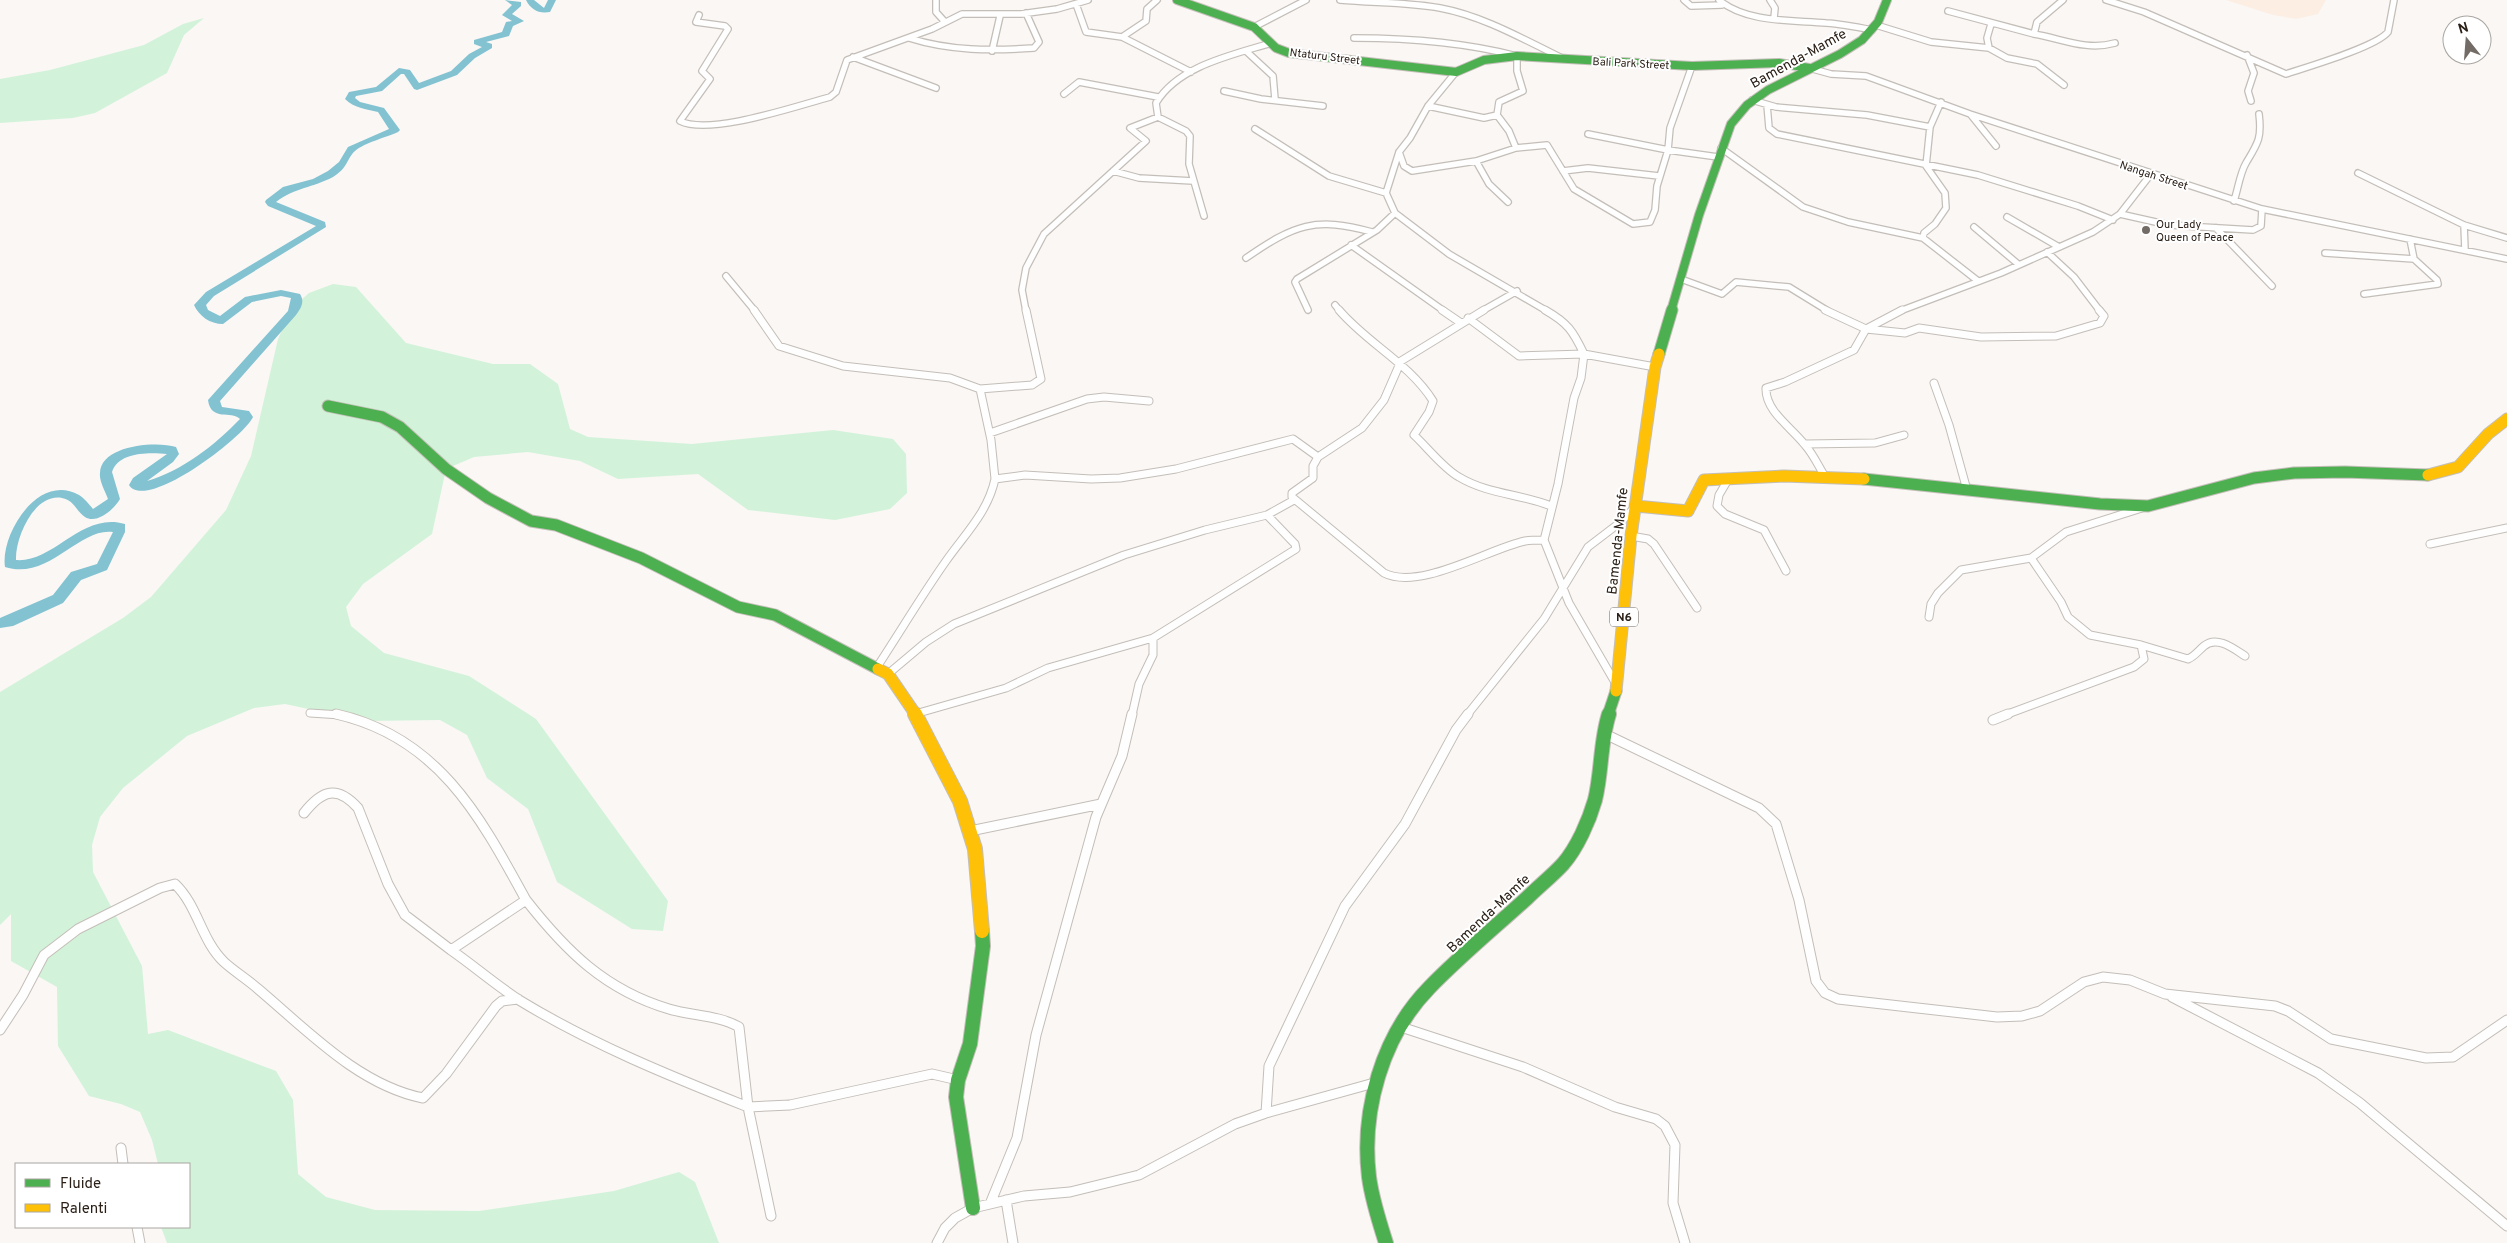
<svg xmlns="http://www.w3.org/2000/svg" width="2507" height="1243" font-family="Overpass,sans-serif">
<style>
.built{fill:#fceee3}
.green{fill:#d2f3d9}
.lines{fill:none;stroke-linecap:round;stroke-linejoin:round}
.river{fill:#82c2d1;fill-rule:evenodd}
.street-far2-casing{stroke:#c4beb8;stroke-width:8}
.street-far1-casing{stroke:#c4beb8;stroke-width:9}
.street-casing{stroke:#c4beb8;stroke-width:11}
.fast-far2-casing{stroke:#c4beb8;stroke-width:10}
.fast-far1-casing{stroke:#c4beb8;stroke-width:13}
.fast-casing{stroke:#c4beb8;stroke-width:16}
.slow-far1-casing{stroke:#c4beb8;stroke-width:13}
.slow-casing{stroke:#c4beb8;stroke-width:16}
.street-far2{stroke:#fefefe;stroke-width:5.5}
.street-far1{stroke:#fefefe;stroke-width:7}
.street{stroke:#fefefe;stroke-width:9}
.fast-far2{stroke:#4caf50;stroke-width:8}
.fast-far1{stroke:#4caf50;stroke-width:11}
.fast{stroke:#4caf50;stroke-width:14}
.slow-far1{stroke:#ffc107;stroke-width:11}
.slow{stroke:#ffc107;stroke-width:14}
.poi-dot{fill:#736b65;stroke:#fff;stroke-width:2}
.labels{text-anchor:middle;stroke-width:4;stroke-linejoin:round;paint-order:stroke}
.far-street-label{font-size:11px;fill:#2b2017;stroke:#fff}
.far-poi-label{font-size:11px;fill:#2b2017;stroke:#fff;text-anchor:start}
.shield{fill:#fff;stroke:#6b635d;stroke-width:1}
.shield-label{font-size:12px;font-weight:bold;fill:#2b2017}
.street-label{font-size:14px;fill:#2b2017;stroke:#fff}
</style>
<rect width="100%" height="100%" fill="#faf7f5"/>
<!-- built -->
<path class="built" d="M2226,0h100l-8,14 -22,5 -23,-4z"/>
<!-- green -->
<path class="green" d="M204,18l-20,17 -17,38 -72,40 -22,5 -73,5v-44l50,-9 94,-25 39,-21z
M333,284l23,3 50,56 87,21h37l28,20 12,45 18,8 104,7 141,-14 60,9 13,15 1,39 -17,16 -55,11 -87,-10 -50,-36 -80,5 -38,-18 -52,-9 -54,5 -28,12 -14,65 -69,50 -17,23 5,19 33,27 85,23 67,43 132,182 -5,30 -31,-2 -75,-47 -29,-73 -41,-31 -20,-43 -27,-15 -75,1 -80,-17 -31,4 -67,28 -64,52 -23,29 -8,28 1,27 49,94 6,68 20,-4 108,41 17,29 5,74 28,23 49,13 104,1 135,-20 65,-19 16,10 24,61h-552l-6,-16h28v-63h-31l-6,-24 -12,-28 -19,-8 -32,-8 -31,-50 -1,-59 -46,-26v-47l-11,11v-233l123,-74 28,-21 75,-87 25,-54 27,-117 14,-31 17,-15z"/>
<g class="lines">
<!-- river -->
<path class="river" d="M505,0l16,2v4l-9,8 12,7 -11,5 -4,10 -23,6 6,2v4l-17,10 -18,17 -40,15 -3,-1 -10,-15h-3l-19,17 -26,5 -1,2 5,4 24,6 16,22 -2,2c-11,5 -34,11 -43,19 -8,7 -7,17 -22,26 -21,11 -37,10 -57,25l49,20 1,5 -112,69 -8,9 2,5 12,6 25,-19 36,-7 19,4c5,8 1,14 -4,21l-76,86 2,6 27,4 4,6c-10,21 -107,95 -124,68l4,-7 34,-24c-18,-2 -49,-2 -55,18l8,27c-5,9 -23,26 -35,18 -9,-6 -11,-17 -23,-19 -28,-5 -47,40 -46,62 38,3 66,-49 109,-36v8l-18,38 -26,10 -18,23 -50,23 -13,2v-10l53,-23 18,-23 26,-8 16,-32c-34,-5 -64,49 -108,35 -5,-31 32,-95 74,-72 5,3 10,9 14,14l15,-10c-3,-8 -9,-18 -8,-26 1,-28 56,-32 76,-26l3,7 -6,8 -26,19c35,-10 68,-36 93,-62 -9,-9 -29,3 -32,-19l80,-89 3,-13 -10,-2 -29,6 -29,22c-13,0 -24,-8 -29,-19l12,-13 110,-66 -48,-20 -3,-4 1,-2 17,-13 30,-8 15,-8 11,-9 9,-15 41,-18 -11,-17c-12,-3 -24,-4 -33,-13l4,-7 27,-5 23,-19 11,2 9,13 32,-12 18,-17 13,-7 -8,-3v-4l28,-8 4,-10 6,-1 -10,-6 10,-10z
M526,0h8l10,8 4,-8h8l-6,12c-11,2 -19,-2 -24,-12z"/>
<!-- street-far2 casing -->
<g class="street-far2-casing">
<path id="street-far2" d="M936,0v12l9,10
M1340,0c33,3 68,2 100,8 43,8 83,31 122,50
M1684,0l7,6 31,-1
M1719,0c27,23 74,20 107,23 16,1 31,4 46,7
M1770,0l5,8 -1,10
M2063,0l-26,22 -3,12c29,5 52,17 81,9
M2106,0l38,12 142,62c21,-7 90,-27 102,-42l6,-32
M1076,4l10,28 36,5 69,35
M1948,11l86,23
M699,15l-3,7 29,4 3,3 -26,42 8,8 -30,42c30,15 116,-15 150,-24l6,-5 11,-32 85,-31 30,-15h59l36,-5 31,-9
M1991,24l-4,14 2,10 18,10 30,6 27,21
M1876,25l55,17 58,6
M1254,27l52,-27
M1122,37l24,-16 1,-12 10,-9
M909,38c41,13 82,13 125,10l5,-6 -13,-29
M1354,38c55,0 109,4 163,18v15l6,20 -24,11 -2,13 -13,3 -56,-12
M992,51l8,-35
M1246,51l27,25 2,23
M2247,55l7,18 -6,18 3,10
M853,57l83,31
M1809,68l22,6 35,2 104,38 292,95 245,50
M1456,72l-28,34 -18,32 -11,14 -13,41 9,20 54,41 98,57
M1224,91l37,8 62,7
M1064,94l15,-12 79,15
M1752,100l24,7 91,8 63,12
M1767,105l2,23 8,6 201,41 100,31 35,14
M1497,115l12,16 7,17
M1971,115l25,31
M1255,129l74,47 57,17
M1588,134l80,16 50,7
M1721,148l82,59 45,15 75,16 55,43
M1399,152l5,14 8,5 64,-10 40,-13 31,-3 27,44 59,35 17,-2 5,-12 2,-24 11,-36 2,-22 22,-62
M1476,161l13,23 19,18
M1113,171l26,7 54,3
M1563,171l25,-3 71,8
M2358,173l106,52 43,13
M2234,201c4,-12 6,-28 12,-38 12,-20 16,-25 13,-49
M2120,214l49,11 84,5 8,-4 1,-17
M1204,216l-15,-52 1,-28 -4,-5 -28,-14 -2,-14c22,-37 76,-48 115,-60
M2007,217l52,30
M2464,225l1,25
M1974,227l44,37
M2216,228l56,58
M1923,238l1,-5 11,-9 11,-16 -1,-15 -19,-27 4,-39 11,-25
M1351,245l93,66
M2047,252l27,25 26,34
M2325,253l89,6
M1246,258c48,-33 69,-42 126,-26
M726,276l29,35
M1681,279l41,15 14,-12 53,5 39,24
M2364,294l74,-10 -1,-4 -23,-21 -4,-20
M1335,305l5,6
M1308,310l-13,-28 2,-3 80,-49 18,-17
M1026,311l-4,-21 4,-22 18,-34 102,-93 -16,-13 28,-11
M1482,311l35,-20
M1900,311l101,-38 92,-41 27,-18 31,-40"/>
</g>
<!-- street-far1 casing -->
<g class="street-far1-casing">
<path id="street-far1" d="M754,310l25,36 64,20 107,12 30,11 11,51 4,39 30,-4 66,4 29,-1 56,-9 117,-30 25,18
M1339,310c29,34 70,53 94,91l-4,11 -15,23c13,12 30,34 45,42 28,17 62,17 92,29
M1442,310l19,13
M1484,310l-83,51 -17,39 -22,28 -44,29 -5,9v12l-21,15v4l92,76c36,18 104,-24 141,-32 6,-1 13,-1 19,-1
M1545,310c23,13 28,21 39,44l71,13
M1825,310l41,19 39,4 14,-5 62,9 75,-1 44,-13 4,-7 -5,-6
M1468,318l51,38 65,-2 -3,24 -7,20 -16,86 -14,56 25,63 47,81
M1934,383l15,42 18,65
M980,389l52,-4 9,-6 -15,-69
M990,433l97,-34 17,-2 45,4
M1805,444l70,-1 29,-8
M1824,475c-6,-10 -11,-21 -19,-30 -13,-17 -40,-34 -39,-57l19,-6 69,-32 12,-21 36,-19
M1729,478l-10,17 -2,11 8,8 39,16 22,41
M1631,536l17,3 6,5 43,64
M2430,544l77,-16
M2031,558l30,44 7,15 22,18 51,10 47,14c7,-3 10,-8 16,-13 13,-11 30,3 41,10
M1929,617l2,-13 7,-11 23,-23 70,-12 35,-26 76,-24
M877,667c23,-35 45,-72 69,-106 19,-27 42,-49 49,-82
M888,674l38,-32 28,-18 170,-69 81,-25 62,-15 27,-15
M310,713l31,2
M915,714l91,-26 42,-20 105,-30 143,-89 -1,-5 -28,-29
M1132,715l7,-31 14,-29v-17
M1467,715l77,-96 44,-72 34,-26 11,-12
M2005,715l129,-48 10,-8 -3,-14"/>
</g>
<!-- street casing -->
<g class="street-casing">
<path id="street" d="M336,714c102,23 144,102 190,186
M1993,720l15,-6
M1603,733l156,75 17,16 23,76 17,81 9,12 13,6 159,18 25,-1 18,-5 44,-29 19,-5 27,3 35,14 110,12 13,5 43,28 95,19 27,-1 54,-37
M304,813c18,-23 33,-28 54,-5l30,76 17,31 46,35
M970,831l131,-27
M526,900c40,51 79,90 143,109 23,7 49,6 70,18l9,80c-78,-31 -157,-63 -229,-107 -23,-15 -45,-34 -68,-50z
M2172,997l146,76 42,30 147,123
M1401,1027l122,40 92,40 41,12 9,7 10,19 -2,58 12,40
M0,1030l23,-35 21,-40 34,-26 82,-41 15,-4c23,22 26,56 49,78 11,10 23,17 33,26 49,41 101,97 166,110l23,-24 50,-68 6,-5 16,-2
M748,1107l23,109
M748,1107l42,-2 142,-31 26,6
M1266,1113l3,-47 76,-160 60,-82 51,-94 12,-16
M121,1148l2,16
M1006,1200l7,43
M990,1204l27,-66 19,-103 60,-218 26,-61 10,-42
M137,1227l3,16
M937,1243l8,-15 10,-10 18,-10 51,-12 46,-4 69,-17 96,-51 31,-11 108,-30"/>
</g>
<!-- fast-far2 casing -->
<g class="fast-far2-casing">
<path id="fast-far2" d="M1177,0l77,27 22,21 13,5 167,19 28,-12 33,-4 175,10 87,-3 30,5
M1671,311l28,-96 32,-91 16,-19 21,-15 72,-36 22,-14 16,-18 9,-22"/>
</g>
<!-- fast-far1 casing -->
<g class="fast-far1-casing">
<path id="fast-far1" d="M1659,354l13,-44
M328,406l54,11 18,10 46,42 42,29 43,23 25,4 85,33 97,49 37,8 103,54
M1864,479l236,25 48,2 106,-28 40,-5 51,-1 83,3
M1608,715l8,-24"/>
</g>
<!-- fast casing -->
<g class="fast-casing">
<path id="fast" d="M973,1208l-17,-111 2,-17 12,-36 13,-98 -1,-15
M1386,1243c-7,-22 -14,-43 -17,-66 -8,-66 13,-141 60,-189 31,-32 65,-60 98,-90 11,-11 25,-22 36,-34 14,-16 26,-43 32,-64 7,-28 5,-58 14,-86"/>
</g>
<!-- slow-far1 casing -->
<g class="slow-far1-casing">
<path id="slow-far1" d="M2428,475l30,-8 30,-33 19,-15
M1636,506l52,5 16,-31 80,-4 80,3
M878,669l10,5 28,41
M1616,691l15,-155 24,-169 4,-13"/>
</g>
<!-- slow casing -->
<g class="slow-casing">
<path id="slow" d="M915,714l45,87 15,48 7,82"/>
</g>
<!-- street-far2 -->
<use href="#street-far2" class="street-far2"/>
<!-- street-far1 -->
<use href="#street-far1" class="street-far1"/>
<!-- street -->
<use href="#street" class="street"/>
<!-- fast-far2 -->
<use href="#fast-far2" class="fast-far2"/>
<!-- fast-far1 -->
<use href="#fast-far1" class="fast-far1"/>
<!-- fast -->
<use href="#fast" class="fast"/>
<!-- slow-far1 -->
<use href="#slow-far1" class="slow-far1"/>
<!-- slow -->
<use href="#slow" class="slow"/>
</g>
<!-- markers -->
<circle class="poi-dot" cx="2146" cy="230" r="5"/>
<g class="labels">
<!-- far-street labels -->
<g class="far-street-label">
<text transform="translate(1325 56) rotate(7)" y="4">Ntaturu Street</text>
<text transform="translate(1631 63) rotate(3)" y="4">Bali Park Street</text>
<text transform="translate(2154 175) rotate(18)" y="4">Nangah Street</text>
</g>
<!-- far-poi labels -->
<g class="far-poi-label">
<text x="2156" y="228">Our Lady<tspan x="2156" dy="13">Queen of Peace</tspan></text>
</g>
<!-- shield labels -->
<rect class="shield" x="1610" y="607.5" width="28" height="19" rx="4"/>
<g class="shield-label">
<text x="1624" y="621">N6</text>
</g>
<!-- street labels -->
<g class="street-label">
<text transform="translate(1798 58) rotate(-29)" y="5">Bamenda-Mamfe</text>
<text transform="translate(1617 541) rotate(-84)" y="5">Bamenda-Mamfe</text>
<text transform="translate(1488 913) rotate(-43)" y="5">Bamenda-Mamfe</text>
</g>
</g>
<!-- legend -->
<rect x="15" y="1163" width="175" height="65" fill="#ffffff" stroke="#aaa6a2"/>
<rect x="25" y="1179" width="25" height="8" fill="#4caf50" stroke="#aaa6a2"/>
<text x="60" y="1188" font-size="15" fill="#2b2017">Fluide</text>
<rect x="25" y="1204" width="25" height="8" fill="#ffc107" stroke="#aaa6a2"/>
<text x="60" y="1213" font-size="15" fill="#2b2017">Ralenti</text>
<!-- north arrow -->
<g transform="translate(2467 40) rotate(343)"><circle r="24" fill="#ffffff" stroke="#aaa6a2"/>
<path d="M0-4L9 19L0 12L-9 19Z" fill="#736b65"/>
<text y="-8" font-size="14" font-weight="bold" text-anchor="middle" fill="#2b2017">N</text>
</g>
</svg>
